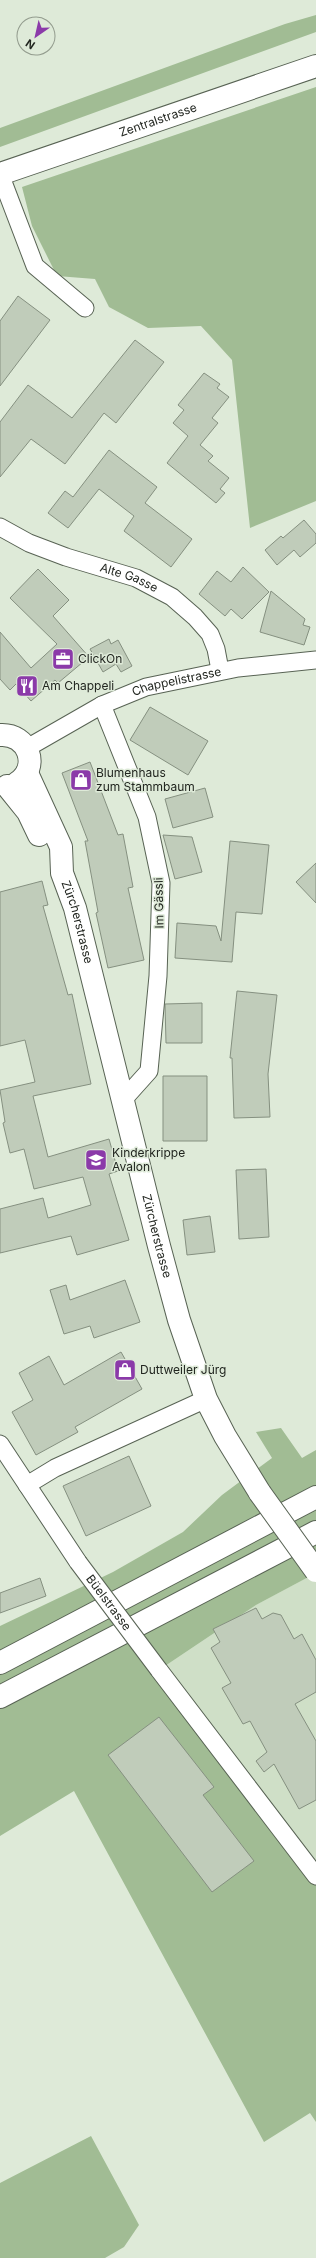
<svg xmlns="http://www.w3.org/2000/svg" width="316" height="2258" font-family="Inter,sans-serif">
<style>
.built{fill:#cfdfc7}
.green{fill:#a1bc94}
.building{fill:#c0ccba;stroke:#859080}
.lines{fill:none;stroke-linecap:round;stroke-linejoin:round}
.minor-casing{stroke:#586354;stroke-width:19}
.secondary-casing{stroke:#586354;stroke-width:24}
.motorway-casing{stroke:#586354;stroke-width:24}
.minor{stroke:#fff;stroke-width:17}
.secondary{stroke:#fff;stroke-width:22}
.motorway{stroke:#fff;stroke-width:22}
.minor-bridge-casing{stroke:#586354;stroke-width:19;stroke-linecap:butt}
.secondary-bridge-casing{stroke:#586354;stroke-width:24;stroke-linecap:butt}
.minor-bridge{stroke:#fff;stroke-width:17}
.secondary-bridge{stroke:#fff;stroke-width:22}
.labels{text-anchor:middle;stroke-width:3;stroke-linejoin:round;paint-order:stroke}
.street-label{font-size:12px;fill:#222620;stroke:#deead8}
.poi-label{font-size:12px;fill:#222620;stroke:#deead8;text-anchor:start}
</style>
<rect width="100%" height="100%" fill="#deead8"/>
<!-- built -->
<path class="built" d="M316,1573v303l-157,-206 97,-65z"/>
<!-- green -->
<path class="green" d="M316,15v17l-316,115v-19l285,-104z
M316,87v414l-66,27 -18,-168 -31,-34 -53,2 -39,-21 -14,-28 -38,-3 -25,-50 -10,-39z
M281,1428l21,30 14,-8v123l-60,32 -97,65 157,206v246l-6,-9 -46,29 -190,-351 -74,45v-210l113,-54 70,-40 39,-37 50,-37 -16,-26z
M91,2136l48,89 -15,22 -19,11h-105v-75z"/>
<!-- building -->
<path class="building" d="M18,296l32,24 -50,66v-65z
M135,340l29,22 -48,61 -12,-10 -39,51 -34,-25 -31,38v-55l28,-37 44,33z
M204,373l16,11 -3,4 12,9 -17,21 6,5 -18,22 13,11 -5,5 21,17 -9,11 5,4 -9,10 -49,-40 21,-27 -15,-13 11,-13 -6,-5z
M109,450l48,37 -12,16 47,36 -21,28 -47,-36 10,-15 -35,-27 -31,39 -20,-15 17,-22 8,6z
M304,520l12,14v9l-16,14 -6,-7 -17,15 -12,-15 16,-14 2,2z
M243,567l26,25 -27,27 -11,-10 -6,7 -26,-22 18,-23 14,11z
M38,569l31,31 -16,16 36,41 -31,26 -3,-3 -24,21 -15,-17 -6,6 -10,-11v-47l31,36 26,-24 -47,-46z
M271,591l34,28 -2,6 7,2 -6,18 -44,-13z
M109,639l2,5 7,-4 14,26 -11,6 -5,-8 -13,8 -13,-23z
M150,707l58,34 -20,34 -58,-35z
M90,762l28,73 5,-1 10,53 -5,1 16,72 -36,8 -12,-55 2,-1 -13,-71h3l-26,-68z
M205,788l8,29 -40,11 -8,-29z
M163,835l29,2 10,35 -27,7z
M230,841l39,4 -7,69 -26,-2 -4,50 -57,-4 2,-35 39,3 5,15z
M316,863v40l-20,-21z
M42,881l6,24 -5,1 25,89 4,-1 19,90 -58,12 15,61 61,-18 9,32 -9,3 20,66 -52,15 -6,-19 -71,17v-44l43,-11 5,20 43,-13 -8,-28 -49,12 -10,-40 -14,4 -7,-30 2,-1 -5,-32 35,-8 -10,-42 -25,6v-154z
M237,991l40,4 -9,79 2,43 -36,1 -2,-60h-2z
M202,1003v40h-36l-1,-39z
M163,1076h44v65h-44z
M266,1169l3,68 -30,2 -3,-69z
M210,1216l5,36 -28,3 -4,-35z
M125,1280l15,42 -46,16 -4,-12 -26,8 -14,-44 16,-5 4,15z
M121,1352l21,37 -67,38 3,5 -42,23 -24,-43 21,-12 -14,-27 30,-17 15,29z
M129,1456l22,50 -65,30 -23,-50z
M40,1578l6,18 -46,17v-20z
M256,1608l6,11 11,-6 8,2 13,24 8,-5 14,26v32l-21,12 21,37v59l-17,9 -25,-45 -10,8 -8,-11 11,-9 -17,-31 -7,3 -21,-36 9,-5 -20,-35 9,-6 -7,-13z
M159,1717l55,70 -11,8 51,66 -42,31 -104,-137z"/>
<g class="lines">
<!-- minor casing -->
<g class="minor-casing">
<g id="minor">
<path d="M0,174l35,92 50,42"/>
<path id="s1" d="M0,527l29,16 37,14 70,21 36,19 23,20 15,17 6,15 4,21"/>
<path d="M102,705l45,112 14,66 -3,93 -9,95 -26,29"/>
<path id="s2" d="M27,748l75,-43 44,-18 92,-19 78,-8"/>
<path d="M0,1444l78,118"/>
<path d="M27,1485l28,-17 151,-69"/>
<path d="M159,1670l157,206"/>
</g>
</g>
<!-- secondary casing -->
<g class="secondary-casing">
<g id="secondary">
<path id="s3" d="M0,174l316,-108"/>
<path d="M0,735c28,-2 41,32 17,48"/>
<path id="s4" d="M27,773l34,74 1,26 13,35 84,338 20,74 27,79 19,37 35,57"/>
<path d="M7,786l21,26 11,23"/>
</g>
</g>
<!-- motorway casing -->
<g class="motorway-casing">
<path id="motorway" d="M0,1663l316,-166
M0,1697l316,-165"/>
</g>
<!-- minor -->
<use href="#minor" class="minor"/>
<!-- secondary -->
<use href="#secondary" class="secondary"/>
<!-- motorway -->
<use href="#motorway" class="motorway"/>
<!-- minor-bridge casing -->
<g class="minor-bridge-casing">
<g id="minor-bridge">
<path id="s5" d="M78,1562l81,108"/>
</g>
</g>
<!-- secondary-bridge casing -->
<g class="secondary-bridge-casing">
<path id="secondary-bridge" d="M260,1493l56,78"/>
</g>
<!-- minor-bridge -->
<use href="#minor-bridge" class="minor-bridge"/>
<!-- secondary-bridge -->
<use href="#secondary-bridge" class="secondary-bridge"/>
</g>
<!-- icons -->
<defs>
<g id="office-square" transform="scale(1.15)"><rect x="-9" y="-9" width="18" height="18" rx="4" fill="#8b3aa9" stroke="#deead8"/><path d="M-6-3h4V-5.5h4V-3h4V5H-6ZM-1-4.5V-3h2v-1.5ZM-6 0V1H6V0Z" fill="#fff"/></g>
<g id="restaurant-square" transform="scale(1.15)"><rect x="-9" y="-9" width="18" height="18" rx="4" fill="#8b3aa9" stroke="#deead8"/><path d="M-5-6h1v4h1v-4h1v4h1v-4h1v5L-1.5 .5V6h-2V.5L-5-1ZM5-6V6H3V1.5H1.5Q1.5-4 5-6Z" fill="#fff"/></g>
<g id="shop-square" transform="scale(1.15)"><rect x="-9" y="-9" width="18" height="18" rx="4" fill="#8b3aa9" stroke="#deead8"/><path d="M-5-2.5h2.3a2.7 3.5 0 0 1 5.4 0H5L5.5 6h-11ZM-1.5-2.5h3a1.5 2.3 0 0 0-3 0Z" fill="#fff"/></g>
<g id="school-square" transform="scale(1.15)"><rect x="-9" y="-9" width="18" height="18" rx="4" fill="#8b3aa9" stroke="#deead8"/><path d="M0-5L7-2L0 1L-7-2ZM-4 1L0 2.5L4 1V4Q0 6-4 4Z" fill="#fff"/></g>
</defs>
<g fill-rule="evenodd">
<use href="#office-square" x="63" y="659"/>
<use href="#restaurant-square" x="27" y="686"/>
<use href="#shop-square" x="81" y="780"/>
<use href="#school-square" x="96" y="1160"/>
<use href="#shop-square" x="125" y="1370"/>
</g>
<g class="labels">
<!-- street labels -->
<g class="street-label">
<text dy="4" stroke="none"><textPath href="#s3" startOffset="167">Zentralstrasse</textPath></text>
<text dy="4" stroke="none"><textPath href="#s1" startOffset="139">Alte Gasse</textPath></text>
<text dy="4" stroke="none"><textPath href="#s2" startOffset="165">Chappelistrasse</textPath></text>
<text transform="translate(159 903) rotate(-91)" y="4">Im Gässli</text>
<text dy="4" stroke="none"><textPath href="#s4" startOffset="159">Zürcherstrasse</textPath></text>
<text dy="4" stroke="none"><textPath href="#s4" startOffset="483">Zürcherstrasse</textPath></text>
<text dy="4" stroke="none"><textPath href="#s5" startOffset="51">Büelstrasse</textPath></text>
</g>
<!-- poi labels -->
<g class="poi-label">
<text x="78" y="663">ClickOn</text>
<text x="42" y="690">Am Chappeli</text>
<text x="96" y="777">Blumenhaus<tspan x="96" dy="14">zum Stammbaum</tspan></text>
<text x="112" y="1157">Kinderkrippe<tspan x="112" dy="14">Avalon</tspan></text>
<text x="140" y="1374">Duttweiler Jürg</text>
</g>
</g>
<!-- north arrow -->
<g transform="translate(36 36) rotate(214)"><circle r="19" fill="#deead8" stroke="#939c8e"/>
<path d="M0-3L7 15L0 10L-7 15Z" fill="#8b3aa9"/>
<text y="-6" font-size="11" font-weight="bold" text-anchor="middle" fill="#222620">N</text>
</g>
</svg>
